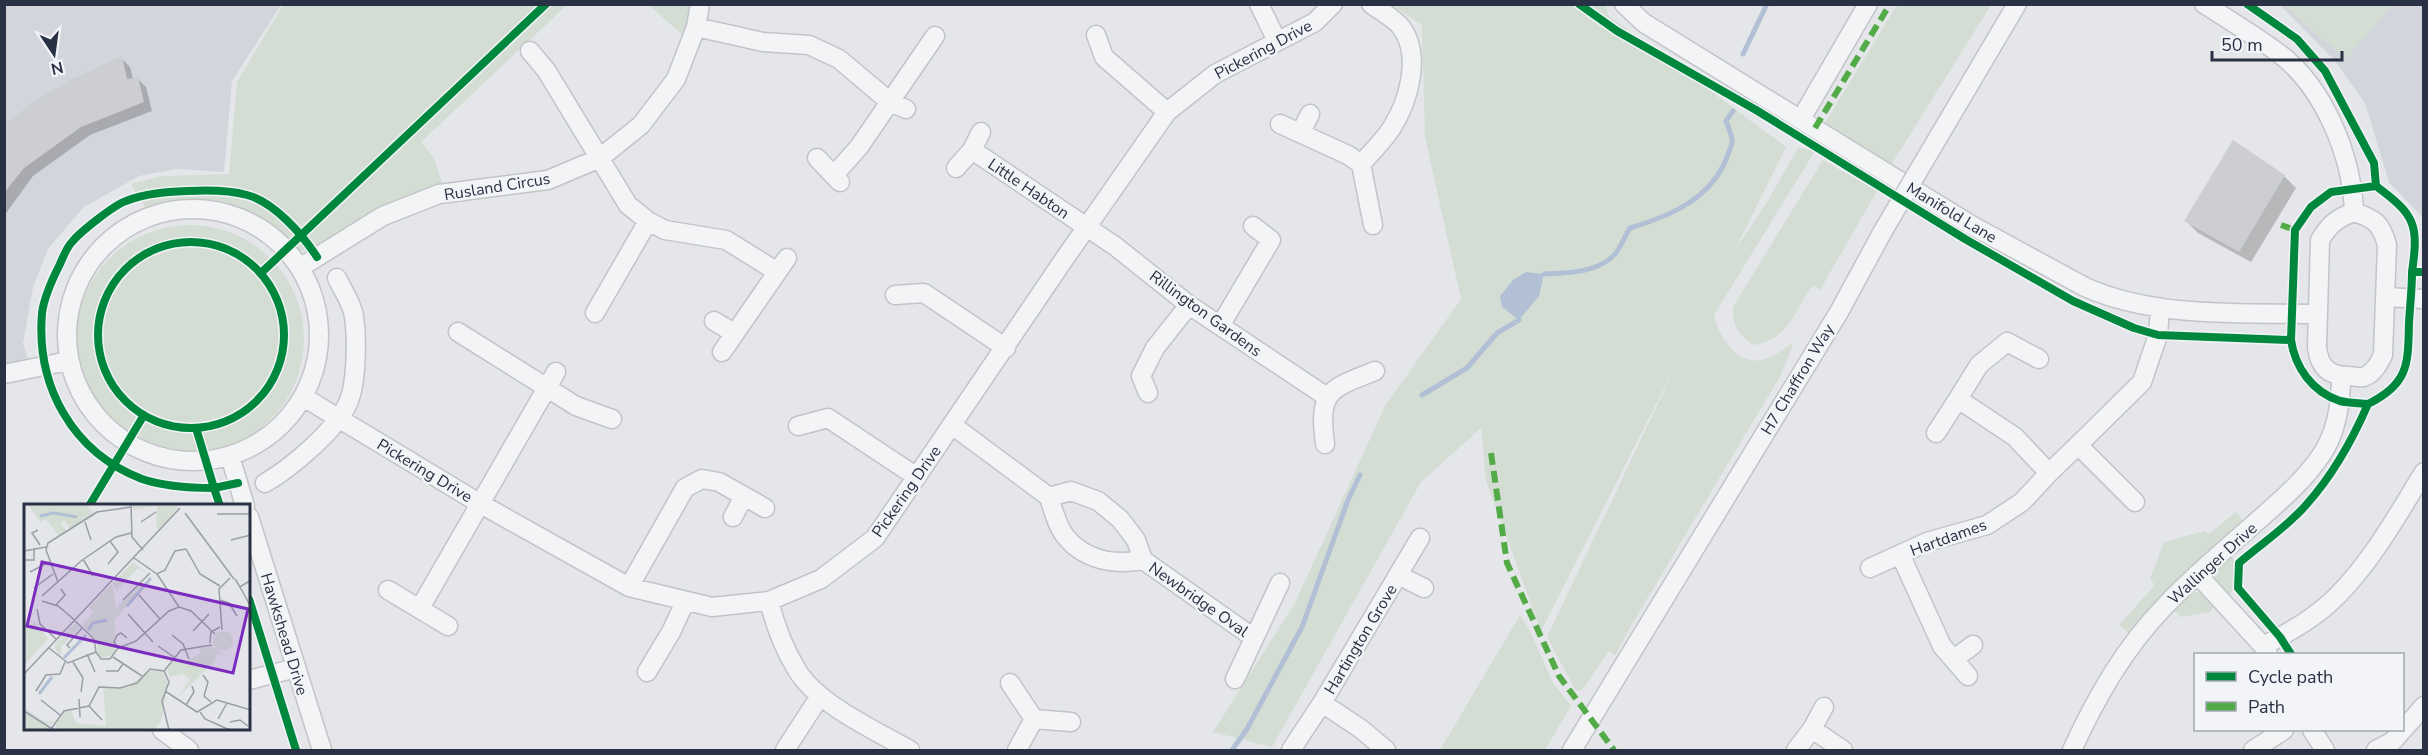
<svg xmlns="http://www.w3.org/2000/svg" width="2428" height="755" font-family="'Nunito Sans',sans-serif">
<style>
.built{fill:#d2d5dc}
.green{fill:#d4ddd4}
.water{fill:#b2c0d5}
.shadow{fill:#0003}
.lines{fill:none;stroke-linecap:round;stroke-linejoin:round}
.stream{stroke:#b2c0d5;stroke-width:5}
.building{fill:#ccced2}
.minor-casing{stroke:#c2c4c7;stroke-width:21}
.minor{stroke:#f3f4f6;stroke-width:18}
.minor-bridge-casing{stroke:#c2c4c7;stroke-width:21;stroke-linecap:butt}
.minor-bridge{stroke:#f3f4f6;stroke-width:18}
.quiet{stroke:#53ab47;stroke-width:6;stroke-dasharray:12 6;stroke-linecap:butt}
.cycleway-casing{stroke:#f2f4f8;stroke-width:11}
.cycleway{stroke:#00873e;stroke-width:8}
.labels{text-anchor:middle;stroke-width:5;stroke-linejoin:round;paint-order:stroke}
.street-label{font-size:16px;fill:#293144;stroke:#f2f4f8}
.inset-river{fill:none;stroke:#b2c0d5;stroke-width:3}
.inset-road{fill:none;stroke:#999ea7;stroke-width:1.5}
.view{fill:#7b2cbf;fill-opacity:0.15;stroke:#7b2cbf;stroke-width:3}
.inset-edge{fill:none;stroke:#293144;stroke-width:3}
</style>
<rect width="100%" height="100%" fill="#e4e6e9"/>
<!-- built -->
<path class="built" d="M5,5h276l-49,76 -8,91 -47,-3 -38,7 -55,31 -36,42 -15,38 -10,57 6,18 -24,5z
M2280,5h143v213l-34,-36 -24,-79 -30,-42z"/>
<!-- green -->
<path class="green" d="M283,5h284l-146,137 13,16 9,28c-29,14 -118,67 -145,65 -13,-1 -34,-28 -47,-35 -30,-16 -72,-14 -103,-4l-17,-28 30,-8 68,-2 8,-92z
M648,5h43l-3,17 -5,13z
M1392,5h214l2,10 178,132 -51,103 31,-46 32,-56 17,3 -101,164c7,28 29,58 60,40 7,-3 13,-9 20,-13l-13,33 -152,254 -14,27 -6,-5 -27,39 -6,1 -29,-54 134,-282 -140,276 -55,-150 -5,-53 -60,54 -149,265 -59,-15 82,-129 90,-197 76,-107 -36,-162 -3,-112z
M1897,5h94l-100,160 -66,-42z
M2283,5h110l-47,54z
M1823,160l54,31 -57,99 -7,-5c-20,27 -23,54 -60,60 -15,-11 -21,-19 -20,-38z
M76 339a114 114 0 1 1 228 0a114 114 0 1 1-228 0Z
M2236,512l7,9 -42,39 -72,73 -10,-8 36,-40 -5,-6 14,-37 41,-11 4,3z
M2229,554l9,11 -5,25 -6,6 -12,-13 -2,-11z
M2197,592l7,3 11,11 -6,6 -28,5 -8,-8 12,-13z
M1520,615l10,16 23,52 18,23 -26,44h-105z"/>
<!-- water -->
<path class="water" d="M1526,272l18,2 -5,22 -20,24 -17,-13 -2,-11 13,-16z"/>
<!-- shadow -->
<path class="shadow" d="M121,58l9,9 3,12 4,-1 9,9 6,24 -62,24 -57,41 -29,40v-90z
M2284,176l12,12 -45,74 -53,-29 -12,-12z"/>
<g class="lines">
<!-- stream -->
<path class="stream" d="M1743,54l24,-50
M1544,274c24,-1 55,-1 72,-21 5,-7 9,-17 14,-25 40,-12 81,-29 97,-71 2,-6 6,-13 5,-18 -1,-6 -4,-12 -6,-18l7,-10
M1422,395l45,-27 30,-35 22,-13
M1232,750l15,-21 55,-102 46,-127 12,-25"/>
</g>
<!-- building -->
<path class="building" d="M122,56l5,23 11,-2 6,25 -63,25 -57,41 -20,25v-69l30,-22 32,-20z
M2233,140l52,35 -46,77 -55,-31z"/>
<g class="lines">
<!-- minor casing -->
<g class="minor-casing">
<path id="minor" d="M1259,4l18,37
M1624,4l20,19 327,202 114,62c69,31 157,26 232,27
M2204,4c25,16 50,31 73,48 47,34 75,104 77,160
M696,27l67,15 46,3 30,14 51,43 16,7
M1096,35l8,22 63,55
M530,51l16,19 82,135 20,16 17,9 61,10 50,31
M1801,119l67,-115
M1280,124l68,31 13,9c10,-11 22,-23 30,-35 18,-28 31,-74 10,-102 -7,-9 -21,-16 -30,-23
M1301,132l9,-18
M972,150l143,96 74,59 138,92
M817,158l23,24
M1926,158l91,-154
M1361,164l12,61
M956,168l16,-18 9,-18
M834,175l25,-28 76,-111
M67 335a126 126 0 1 1 252 0a126 126 0 1 1-252 0Z
M2354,212c21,7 27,11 33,33l-4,110c-4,8 -9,18 -19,22 -4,1 -11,-1 -15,-1 -20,0 -29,-8 -32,-28l3,-108c9,-15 17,-22 34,-28z
M301,267l82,-51 56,-22 109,-14 52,-22 41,-33 35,-46 20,-52 4,-23
M895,295l29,-2 82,55
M2385,297l39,2
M595,313l53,-92
M714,321l20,12
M1220,326l51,-86 -18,-14
M458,332l118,74 36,13
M722,352l65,-94
M4,374l64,-13
M1148,393l-7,-17 14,-28 34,-43
M305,398l174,105 150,84 83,20 57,-6 52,-22 54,-41 190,-280 102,-146 48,-38 100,-52 18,-18
M1958,399l21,-34 28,-23 32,17
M952,425l97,72 22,-6 27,10 22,18 16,21 7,20 111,78
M798,426l30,-8 89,59
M1936,433l22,-34 57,38 34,36 29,-28
M1325,444c-7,-53 4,-55 50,-73
M230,456l15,50
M265,483c26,-15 71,-53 83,-80 9,-20 9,-65 6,-87 -2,-13 -12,-27 -17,-38
M1049,497c4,13 8,28 16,39 20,25 50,29 78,24
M2135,502l-57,-57 64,-63 16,-47 2,-27
M249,517l73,233
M733,517l11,-21
M1900,554l42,92 26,30
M1870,568l57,-26 60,-17 35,-23 27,-29
M2197,574l66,72 5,8
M1398,575l26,13
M629,587l56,-99 17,-9 17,3 46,26
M388,590l60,36
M769,601c6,24 15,48 28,69 20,34 79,61 113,80
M420,608l136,-236
M2263,646c27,-14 55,-30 76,-52 35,-36 59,-80 85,-122
M1954,659l19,-14
M647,672l24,-40 14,-30
M1235,679l45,-96
M249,680l47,-12
M1010,683l24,36 37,3
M1322,703l39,26 25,21
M1812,729l31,21
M162,730l27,20
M2312,730l13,20
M785,750l35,-54
M1017,750l17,-31
M1291,750l31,-47 98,-165
M1572,750l267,-438 44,-81
M1796,750l16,-21 12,-22
M2072,750c24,-52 52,-102 93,-144 28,-30 60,-56 90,-83 24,-21 49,-42 67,-69 15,-23 19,-51 19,-78
M2253,750l31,-20
M2376,750l17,-9 31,-35"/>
</g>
<!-- minor -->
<use href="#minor" class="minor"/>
<!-- minor-bridge casing -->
<g class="minor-bridge-casing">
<path id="minor-bridge" d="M1883,231l43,-73"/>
</g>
<!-- minor-bridge -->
<use href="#minor-bridge" class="minor-bridge"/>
<!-- quiet -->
<path class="quiet" d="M1815,128l75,-124
M2281,225l14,5
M1491,453l16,110 52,113 55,74"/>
<!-- cycleway casing -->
<g class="cycleway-casing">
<path id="cycleway" d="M1579,4l38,27 139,79 209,129 108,62 61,27 24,7 133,5
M2247,4l50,35 28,32 49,92 2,23c39,29 43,38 36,86
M98 335a93 93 0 1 1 186 0a93 93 0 1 1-186 0Z
M261,273l285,-269
M2368,404c-9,-1 -20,-1 -28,-3 -28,-9 -45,-34 -49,-61l4,-110 16,-23 20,-15 45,-6
M196,428l18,60 24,-5
M89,506l55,-91
M220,506l-6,-18c-24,0 -49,-1 -72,-9 -70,-27 -106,-93 -100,-166 2,-16 10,-33 17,-47 4,-8 7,-18 13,-24 8,-10 42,-37 54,-41 19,-8 42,-9 62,-10 19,-1 41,-1 59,4 27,7 55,39 70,62
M249,599l47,151
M2291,654l-11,-17 -42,-49 1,-25c22,-19 48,-36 67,-58 27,-30 46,-64 62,-101 41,-20 40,-40 41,-81 1,-17 3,-34 3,-51h12"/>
</g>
<!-- cycleway -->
<use href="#cycleway" class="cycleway"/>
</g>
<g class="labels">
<!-- street labels -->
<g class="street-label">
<text transform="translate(1263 49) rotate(-28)" y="6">Pickering Drive</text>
<text transform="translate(497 186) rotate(-9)" y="6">Rusland Circus</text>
<text transform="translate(1029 188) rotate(34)" y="6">Little Habton</text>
<text transform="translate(1952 212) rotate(31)" y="6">Manifold Lane</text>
<text transform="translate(1206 313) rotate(36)" y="6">Rillington Gardens</text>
<text transform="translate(1797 379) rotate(-59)" y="6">H7 Chaffron Way</text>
<text transform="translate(425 470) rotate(31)" y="6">Pickering Drive</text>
<text transform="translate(906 491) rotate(-55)" y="6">Pickering Drive</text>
<text transform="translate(1948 537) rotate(-20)" y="6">Hartdames</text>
<text transform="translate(2212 563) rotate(-42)" y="6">Wallinger Drive</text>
<text transform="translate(1199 599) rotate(35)" y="6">Newbridge Oval</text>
<text transform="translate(285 634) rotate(73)" y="6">Hawkshead Drive</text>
<text transform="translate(1360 639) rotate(-59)" y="6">Hartington Grove</text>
</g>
</g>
<!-- overview -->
<g transform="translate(24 504)">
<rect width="226" height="226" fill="#e4e6e9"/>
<path d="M4,0h58l9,11 -24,15 -7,-10 -3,3 6,9 -8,4 -13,-17 -6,3zM108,0h46v3l-18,23 -4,-5 1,-19 -24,4zM109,58l15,12 -10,-6 -22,23 -3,-8zM88,80l4,24 24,-23 4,3 -29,31v35l-13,4 -4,-3 -1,-14 -15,-16 11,-12 -4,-6zM11,118l13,17 -24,26v-36zM52,118l4,5 -19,20v11l-7,-12zM189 137a10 10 0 1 1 20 0a10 10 0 1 1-20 0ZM188,142l13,9 -8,-1 -3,8 -35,34 11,-17 -7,-5 -13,3 -3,-7 8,-13 9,6 16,-10 -1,-4zM137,165l7,15 -7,37 -7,9h-95l-4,-3 9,-15 7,-1 5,12 30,3 -3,-41 11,4 15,-2 18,-16zM0,204l21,14 9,-1 5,-6 -7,9 -8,-1 10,7h-30z" fill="#d4ddd4"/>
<path class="inset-river" d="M16,12l14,-3 23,4M103,102l24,-28M64,126l5,-7 14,-3M40,154l22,-23M15,190l13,-17"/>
<path class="inset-road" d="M107,0l1,33 11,13M73,8l34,-5M161,9l49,66M193,10h34M61,18l6,18M117,18l15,-10M14,26l-6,3 8,12M207,36l20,-5M0,47l22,-4M110,54l23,16 8,-4 10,-19 11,-2 14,25 20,12M59,55l10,17M0,56h10v-12M84,60l10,-12 -8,-11M6,68l19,-10M133,70l22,33M211,75l5,8 11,-7M34,78l-12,-32 2,-7 49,-31M216,83l11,20M10,84l19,-14M115,91l21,24M18,92l39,-35 35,-24 15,-4M99,96l27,-27M196,96l9,3 8,13M18,97l16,5 12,10 24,23 2,13M32,101l9,-10 -4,-6M13,105l3,15 16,15M104,110l25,28M198,126l-3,-41 11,-11M169,127l16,-17M148,131l11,9 6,15M186,139l1,-11 9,-5M134,142l16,11M25,144l19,15 28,-11M46,144l-3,-3 15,-17M94,144l-4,-6 3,-7 4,-2 6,5M72,148l5,7h9l8,-11 18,-7 33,-30 10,-4 12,4 24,23M63,150l8,18M89,153l29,19M49,158l10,16 -2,14M82,167h12l5,-7M140,167l5,11 -7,19 7,29M140,167l17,-21 31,-5M0,170l156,-166M179,171l5,7 -4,14 7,6M12,187l10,-16 14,-1 5,-12M141,187l32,21 20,-12 34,10M55,195l1,18M17,196l19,15M162,201l8,-13 -2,-6M65,202l13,14M0,207l30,19M176,208l5,7 25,11M194,215l9,-16M206,218l10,-2 8,6M27,225l13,-18 25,-5 10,-19 21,1 17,-5 13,-14 14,2"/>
<path class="view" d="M18,58l206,47 -15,64 -206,-47z"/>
<rect width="226" height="226" class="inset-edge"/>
</g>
<!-- border -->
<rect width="2428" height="755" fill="none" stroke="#293144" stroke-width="12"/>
<!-- legend -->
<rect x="2194" y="653" width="210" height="78" fill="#f2f4f8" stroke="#a2a6b0" stroke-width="1.5"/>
<rect x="2206" y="672" width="30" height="9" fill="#00873e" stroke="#a2a6b0" stroke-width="1.5"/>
<text x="2248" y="683" font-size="18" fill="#293144">Cycle path</text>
<rect x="2206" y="702" width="30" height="9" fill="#53ab47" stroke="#a2a6b0" stroke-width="1.5"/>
<text x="2248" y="713" font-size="18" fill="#293144">Path</text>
<!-- north arrow -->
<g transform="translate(54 54) rotate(167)" stroke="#f2f4f8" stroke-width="4.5" paint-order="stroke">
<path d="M0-4.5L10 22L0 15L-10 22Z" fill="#293144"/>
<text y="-9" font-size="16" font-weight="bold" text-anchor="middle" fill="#293144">N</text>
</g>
<!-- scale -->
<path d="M2212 51v9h130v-9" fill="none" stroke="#293144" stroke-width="3"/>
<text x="2221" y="51" font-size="18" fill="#293144" stroke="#f2f4f8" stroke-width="4.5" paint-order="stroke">50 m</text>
</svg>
